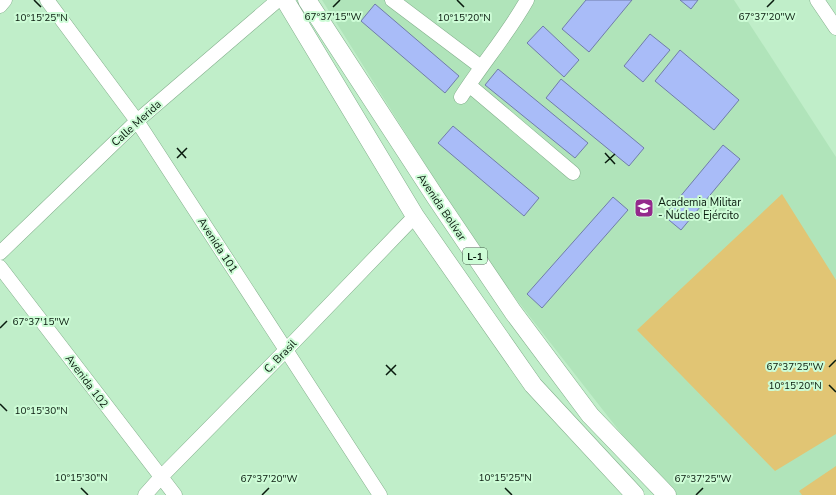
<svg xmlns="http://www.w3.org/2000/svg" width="836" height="495" font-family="'Nunito Sans',sans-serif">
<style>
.built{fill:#b0e4ba}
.green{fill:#e1c574}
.building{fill:#a9bcf8;stroke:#707da9}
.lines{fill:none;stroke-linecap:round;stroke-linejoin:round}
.minor-casing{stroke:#83af8c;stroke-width:15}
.major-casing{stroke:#83af8c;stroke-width:19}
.minor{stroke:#fff;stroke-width:14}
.major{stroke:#fff;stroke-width:18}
.ticks{fill:none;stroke:#091a0e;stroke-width:1.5}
.labels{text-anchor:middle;stroke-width:4;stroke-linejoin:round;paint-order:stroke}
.shield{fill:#cdfcd6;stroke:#445e4a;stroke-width:1}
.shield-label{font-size:10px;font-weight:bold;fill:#091a0e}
.street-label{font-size:11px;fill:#091a0e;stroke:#cdfcd6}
.poi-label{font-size:11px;fill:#091a0e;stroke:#cdfcd6;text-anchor:start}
.ticks-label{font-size:10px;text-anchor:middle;fill:#091a0e;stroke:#cdfcd6;stroke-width:4;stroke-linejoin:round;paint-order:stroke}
</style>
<rect width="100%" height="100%" fill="#c0eec9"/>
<!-- built -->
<path class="built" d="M322,0h412l102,157v338h-163l-38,-44 -151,-193z"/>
<!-- green -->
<path class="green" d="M782,194l54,86v154l-61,37 -138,-141z
M836,466v29h-34l-3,-4z"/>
<!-- building -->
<path class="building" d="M586,0h46l-43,52 -27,-23z
M680,0h18l-7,9z
M375,4l84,72 -14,17 -84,-72z
M543,26l36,34 -15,17 -37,-34z
M650,34l20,16 -27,32 -19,-16z
M680,50l59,50 -25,30 -59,-49z
M498,69l90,74 -13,15 -90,-73z
M561,79l83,69 -15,18 -83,-68z
M453,126l86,72 -15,18 -86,-73z
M723,145l17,14 -59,71 -17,-14z
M613,197l15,13 -86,98 -15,-14z"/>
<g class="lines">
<!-- minor casing -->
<g class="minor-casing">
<path id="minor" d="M47,0l90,121 149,229 94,145
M392,0l89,67
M817,0l19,28
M0,6l5,-6
M469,85l104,88
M461,97c21,-33 47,-63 66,-97
M0,253l137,-132 141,-121
M0,267l175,228
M145,495l16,-18 125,-127 129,-134"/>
</g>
<!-- major casing -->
<g class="major-casing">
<path id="major" d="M285,0l130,216 118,169 102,110
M307,0l129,198 77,114 77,103 77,80"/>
</g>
<!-- minor -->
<use href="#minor" class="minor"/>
<!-- major -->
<use href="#major" class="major"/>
</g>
<!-- ticks -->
<path class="ticks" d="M34,0l7,7M457,0l7,7M333,7l7,-7M767,7l7,-7M177,148l9,10M605,153l10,11M177,158l10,-10M605,163l10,-9M0,328l7,-7M386,365l10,10M829,367l7,-7M386,375l10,-10M829,385l7,7M0,404l7,7M81,488l7,7M505,488l7,7M262,495l7,-7M696,495l7,-7"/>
<!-- icons -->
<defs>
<g id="university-square" transform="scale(1)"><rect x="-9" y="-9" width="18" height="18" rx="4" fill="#94298c" stroke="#cdfcd6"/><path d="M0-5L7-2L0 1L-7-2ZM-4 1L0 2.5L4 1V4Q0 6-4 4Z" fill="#fff"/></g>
</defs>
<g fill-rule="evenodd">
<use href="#university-square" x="644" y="208"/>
</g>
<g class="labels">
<!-- shield labels -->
<rect class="shield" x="463" y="248" width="24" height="16" rx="3"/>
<g class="shield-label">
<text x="475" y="260">L-1</text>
</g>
<!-- street labels -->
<g class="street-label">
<text transform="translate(136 123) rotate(-42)" y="4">Calle Merida</text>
<text transform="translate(442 207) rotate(56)" y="4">Avenida Bolívar</text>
<text transform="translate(218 245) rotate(57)" y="4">Avenida 101</text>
<text transform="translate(280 356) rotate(-46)" y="4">C. Brasil</text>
<text transform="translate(87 381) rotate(53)" y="4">Avenida 102</text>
</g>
<!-- poi labels -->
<g class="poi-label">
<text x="658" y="206">Academia Militar<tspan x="658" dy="13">- Núcleo Ejército</tspan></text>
</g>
</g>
<g class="ticks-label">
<text x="333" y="20">67°37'15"W</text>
<text x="767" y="20">67°37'20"W</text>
<text x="41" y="21">10°15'25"N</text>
<text x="464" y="21">10°15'20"N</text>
<text x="41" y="325">67°37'15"W</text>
<text x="795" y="370">67°37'25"W</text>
<text x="795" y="389">10°15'20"N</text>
<text x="41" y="414">10°15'30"N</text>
<text x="81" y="481">10°15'30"N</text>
<text x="505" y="481">10°15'25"N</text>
<text x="269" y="482">67°37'20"W</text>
<text x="703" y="482">67°37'25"W</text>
</g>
</svg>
